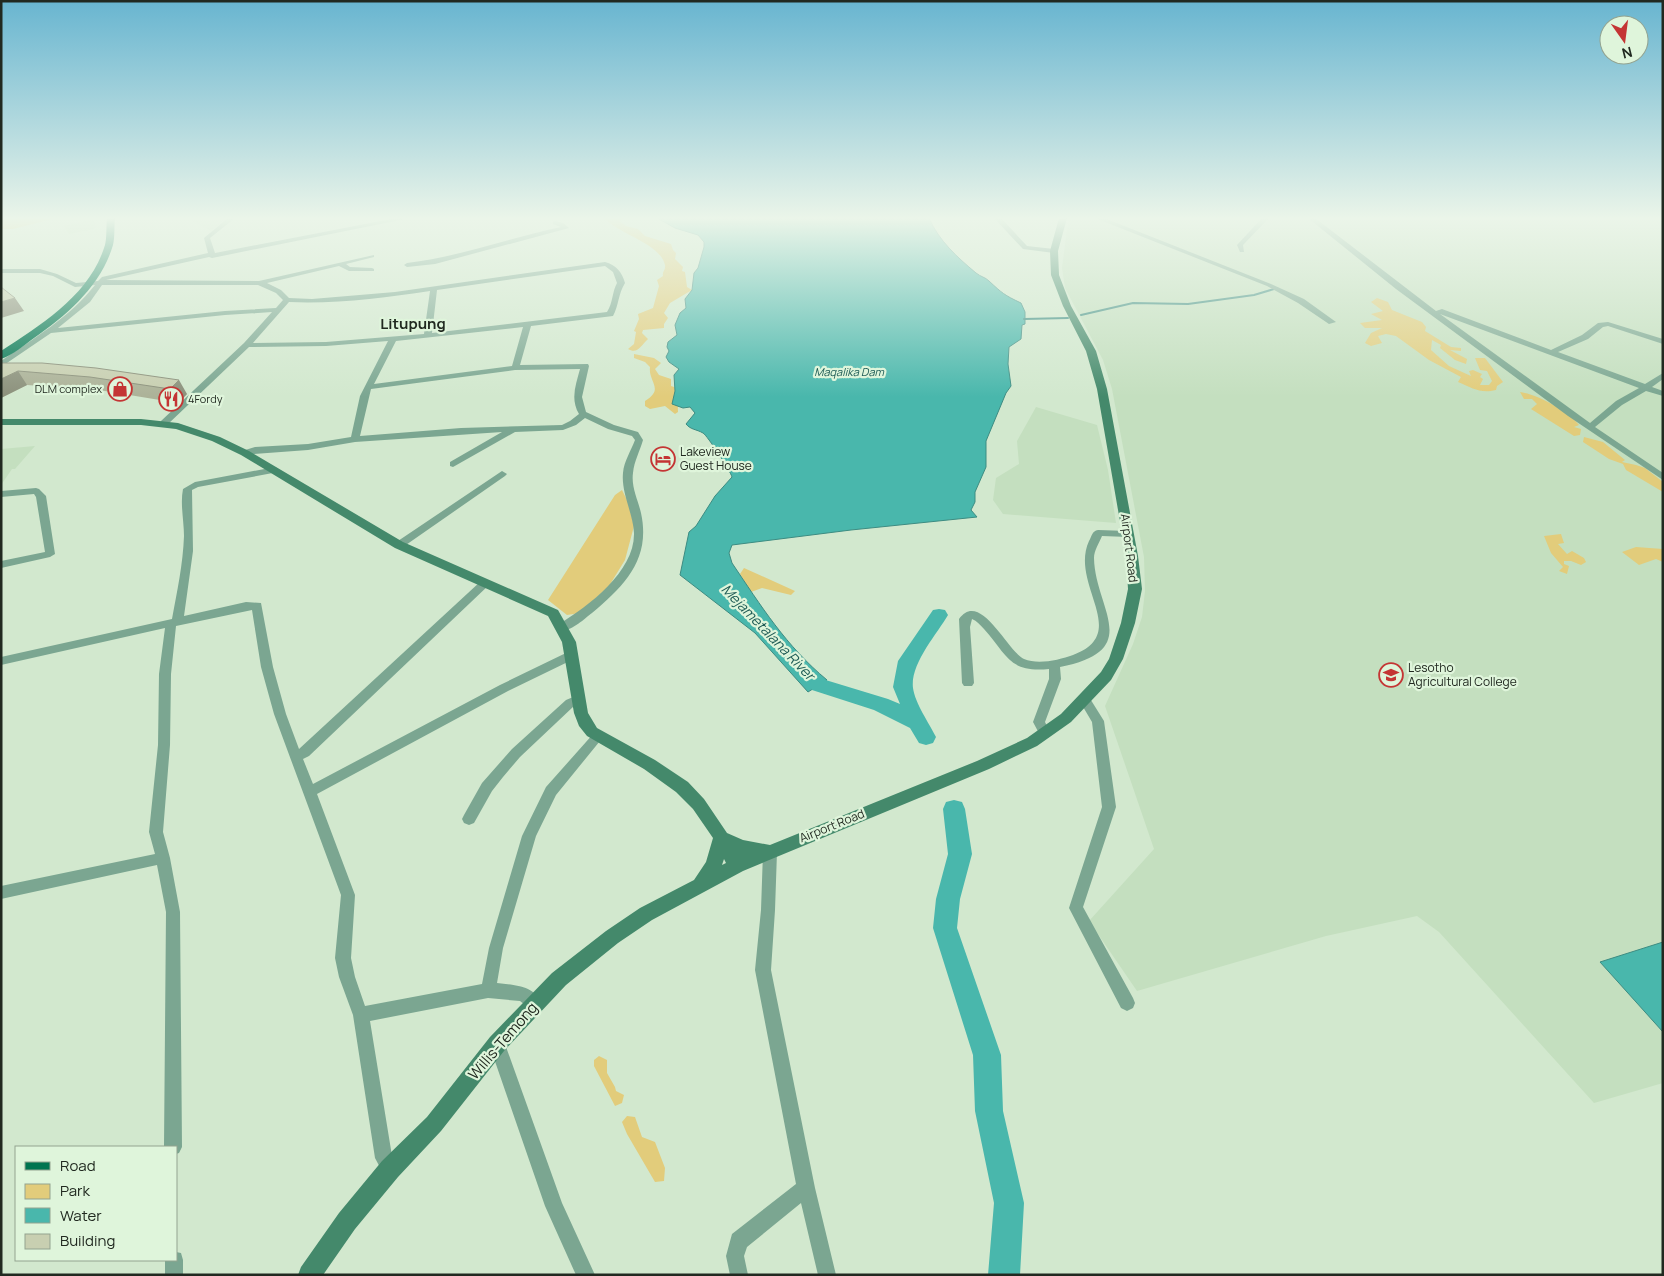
<svg xmlns="http://www.w3.org/2000/svg" width="1664" height="1276" font-family="Manrope,sans-serif">
<style>
.built{fill:#c4dfbf}
.green{fill:#e2cc7b}
.water{fill:#49b7ac;stroke:#3d8c82}
.lines{fill:none;stroke-linecap:round;stroke-linejoin:round}
.stream{stroke:#3d8c82;stroke-width:2}
.river{fill:#49b7ac;fill-rule:evenodd}
.minor{fill:#7ba691;fill-rule:evenodd}
.secondary{fill:#44896b;fill-rule:evenodd}
.primary{fill:#007450;fill-rule:evenodd}
.wall{fill:#acb298}
.shaded-wall{fill:#8c917c}
.building{fill:#c8cfb1;stroke:#8c917c}
.labels{text-anchor:middle;stroke-width:4.5;stroke-linejoin:round;paint-order:stroke}
.far-water-label{font-size:11px;font-style:italic;fill:#1e5b55;stroke:#dff5db}
.far-poi-label{font-size:11px;fill:#212920;stroke:#dff5db;text-anchor:end}
.poi-label{font-size:12px;fill:#212920;stroke:#dff5db;text-anchor:start}
.street-label{font-size:12px;fill:#212920;stroke:#dff5db}
.water-label{font-size:14px;font-style:italic;fill:#1e5b55;stroke:#dff5db}
.far-district-label{font-size:15px;font-weight:bold;fill:#212920;stroke:#dff5db}
.near-street-label{font-size:15px;fill:#212920;stroke:#dff5db}
</style>
<rect width="100%" height="100%" fill="#d2e8ce"/>
<!-- built -->
<path class="built" d="M187,218h40l-16,13z
M1071,218h592v865l-69,20 -155,-171 -22,-16 -91,20 -189,55 -48,-70 65,-72 -49,-143 28,-62 9,-27 3,-26 -1,-34 -32,-168 -9,-29 -38,-72 -3,-20 5,-39z
M94,219l2,9 -7,2 -20,4 -5,-8z
M1036,407l61,18 11,45 8,53 -113,-9 -10,-14 3,-22 23,-14 -2,-23z
M35,446l-20,23h-3l-11,16v-36z"/>
<!-- green -->
<path class="green" d="M1,218h55l-43,11h-12z
M604,218h21l-6,3 7,5 12,3 7,7 26,8 2,6 3,3 -1,6 8,8 -1,4 3,1 2,15 5,3 -22,13 -6,10 4,5 -4,6v4l-21,2 -1,3 6,6c-6,5 -10,16 -20,10l6,-5 2,-12 -2,-1 5,-12 -1,-5 15,-6 6,-22 -2,-6 6,-4c-1,-5 3,-6 2,-11 -5,-22 -45,-30 -61,-47z
M1377,298l11,4 4,8 30,12 4,5 -1,4 26,16 10,1v3l-11,-1 17,9 -1,5 -11,-4 -15,-12 1,-3 -9,-5 -1,10 18,16 22,10 -2,-5 4,-1 9,4 -2,3 3,2 -3,6h9l3,-4 -5,-10 -7,-1 -5,-12h10l18,24 -6,4 -1,4c-16,4 -23,-2 -38,-8l3,-5 -32,-17 -33,-24 -10,-2 -8,2 4,7 -11,3 -6,-3 6,-10 11,-5h-17l-5,-5 22,-3 -11,-6 12,-3 -12,-9z
M634,354l20,4 7,5 -6,6 4,6 12,4v7l6,2 1,24 -3,2 -10,-8 -15,3 -5,-3v-5c20,-12 3,-19 5,-34l-5,-5 -11,-4z
M1520,392c17,2 48,19 59,33l-5,2 7,2 -1,6 -6,1 -43,-27 6,-5 -5,-5h-8z
M1584,437l19,5 22,18 -3,2 14,3 9,3 18,14v10l-37,-22 -3,-6 -14,-5 -26,-17z
M622,490l6,12 6,24 -9,34 -16,26 -29,27 -13,2 -19,-15 67,-105z
M1561,534l3,9 -6,1 9,10 5,-3 12,7 2,4 -5,3 -10,-4h-7v3l5,2 -2,8 -8,-3 4,-4 -12,-14 -7,-17z
M1636,547l27,2v13l-7,-3 -17,6 -17,-13z
M744,568l51,23 -4,4 -29,-7 -11,4 -11,-18z
M599,1056l8,4v13l8,14 1,4 8,4 -2,8 -7,3 -21,-40v-6z
M627,1116l8,1 7,20 13,5 10,26 -1,13 -9,1 -28,-48 -5,-12z"/>
<!-- water -->
<path class="water" d="M657,218h272c10,23 28,39 47,55 5,4 9,4 13,8 13,12 15,14 32,22l4,9v12l-3,1 -1,14 -12,8 -1,17 3,22 -5,7 -20,48v26l-11,25v10l-4,8 6,7 -126,13 -119,15 -3,8 3,10c29,43 54,83 95,117l-19,12 -53,-59 -75,-58 9,-43 7,-6 19,-30 17,-19c-1,-5 -25,-42 -29,-44 -7,-4 -12,-3 -17,-9l9,-11 -5,-6 -7,1 -11,-4 3,-13 -1,-16 5,-6 -10,-7 -3,-5 3,-6 -2,-4 1,-5 9,-7 -2,-10 5,-12 6,-5 -1,-9 7,-9 2,-17 4,-5 6,-21v-5l-6,-7 -23,-7z
M1663,942v90l-63,-70z"/>
<g class="lines">
<!-- stream -->
<path class="stream" d="M1081,315l52,-12 55,1 66,-9 20,-6
M1024,319l44,-1"/>
<!-- river -->
<path class="river" d="M939,609l6,1 3,5c-11,19 -38,49 -35,73 2,15 16,35 23,49l-3,6 -7,2 -7,-2 -9,-15 -36,-18 -62,-20 -3,-5 3,-5 7,-2 69,21 12,5 -7,-17 5,-26 35,-51z
M954,800l8,2 3,7 7,45 -12,45 -3,29 44,127 2,56 21,92 -4,72h-32l6,-72 -19,-92 -2,-56 -40,-127 3,-29 12,-45 -5,-45 3,-7z"/>
<!-- minor -->
<path class="minor" d="M228,218h7l-25,20 5,15 181,-35h14l-198,40 -3,-1 -103,23 153,1 115,-26v2l-28,7 4,3 22,1 2,1v2h-25l-10,-5 -72,17 14,7 8,8 23,1 83,-7 210,-30c11,3 17,10 20,21 -7,11 -6,22 -12,33l-82,10 -11,39 68,-1 1,2 -7,31 4,15 28,13 24,7 5,8c-3,11 -9,21 -10,33 -2,14 5,27 8,40 10,46 -16,72 -49,100 -8,6 -22,20 -33,17l-2,-3 2,-3c30,-18 76,-53 75,-91 -1,-20 -13,-40 -11,-60 1,-12 8,-22 12,-33l-3,-4 -24,-7 -23,-11 -9,7 -13,5 -48,2 -62,35 -3,-1v-4l52,-30 -147,10 -47,8 -66,5v-4l13,-4 53,-3 43,-7 9,-41 28,-55 -62,5 -77,1 -82,78h-6v-4l83,-78 28,-31 -47,3 -174,18 -50,34v-6c33,-23 69,-44 94,-76l-20,2 -22,-11 -13,-3h-39v-4h39l17,5 19,9 22,-2 4,-4 106,-24 -4,-15zM605,266l8,6 4,11c-5,9 -4,20 -10,29l-175,21 5,-43zM102,285h156l18,8 7,7 -7,8 -51,3 -167,17 32,-26zM430,291l-6,43 -98,8 -73,1 36,-41c47,2 95,-4 141,-11zM523,327l-11,39 -138,18 22,-43zM580,369c-4,15 -10,30 -1,45l-9,7 -8,4 -101,3 -101,8 11,-47 144,-19z
M994,218h7l26,28 27,3 3,2 -3,2 -31,-4z
M1095,218h9l167,66 33,15 32,23 -7,2 -31,-21 -31,-17z
M1262,218h7l-26,27 1,7h-4l-3,-7z
M1308,218h7l121,93 6,-2 109,41 31,-15 16,-12 10,-1 55,17v5l-55,-18 -5,1 -15,12 -30,13 87,32 18,-11v6l-11,8 11,4v5l-17,-5 -24,14 -27,22 68,46v7l-95,-64 -172,-127zM1440,314l199,74 -23,13 -26,22z
M555,221l8,2 6,5 -134,36 -28,3 -3,-2 3,-2c52,-6 102,-25 154,-36l-8,-3v-2z
M275,467l5,3 -2,2 -80,15 -6,3 1,61 -9,65 62,-14 15,1 12,64 13,47 13,35 182,-168h8l1,3 -181,172 -6,3 10,25 187,-99 68,-33h8l2,3 -2,3 -68,33 -191,103 38,101 -4,63 4,19 10,29 117,-22 7,-36 33,-112 24,-49 48,-54 4,-2 4,2 2,3 -48,59 -20,41 -33,112 -6,35c18,2 37,2 45,21l-2,6 -6,2 -14,-11 -32,-3 -118,23 22,135 7,13 -3,6 -6,3 -6,-3 -9,-17 -22,-143 -14,-38 -4,-19 6,-63 -67,-181 -13,-47 -9,-57 -76,16 -5,48 -1,71 -7,87 7,26 10,54 2,235 -3,6 -3,1v-7h-12l2,-235 -9,-47 -156,34v-13l154,-32 -6,-22 9,-87 1,-71 6,-46 -164,37v-8l171,-38c5,-27 11,-55 12,-83 0,-15 -4,-32 -1,-47l12,-7z
M502,471l5,3 -2,2 -102,71h-8l-1,-2 1,-2z
M36,488l3,1 7,7 9,58 -5,3 -49,11v-7l44,-9 -9,-55 -2,-3 -33,3v-6z
M1098,530l30,1 5,3 -5,3 -26,-1c-3,7 -8,15 -8,22 1,51 51,92 -34,109l1,12 -16,43 6,12 -2,3 -4,2 -4,-2 -8,-15 16,-43v-10c-41,4 -42,-15 -65,-40 -4,-4 -7,-8 -12,-10l-2,8 4,56 -2,3h-8l-2,-3 -3,-64c21,-30 49,33 65,40 14,6 35,1 49,-4 59,-22 -4,-70 16,-114 3,-5 3,-10 9,-11z
M578,695l4,2 2,3 -2,3 -8,3 -54,51 -17,20 -11,14 -18,32 -5,2 -5,-2 -2,-4 2,-4 18,-32 30,-34 54,-49z
M1085,695l4,2 15,24 12,86 -33,100 50,91 2,5 -2,5 -6,3 -6,-3 -52,-100 33,-101 -10,-85 -13,-22 2,-3z
M770,846l5,2 2,4 -2,58 -4,60 44,218 21,87h-18l-17,-72 -54,44 -3,9 4,19h-18l-4,-19 6,-22 64,-50 -41,-214 6,-60 2,-58 2,-4z
M497,1036l6,2 2,6 57,159 33,72h-19l-31,-69 -56,-162 2,-6z
M176,1252l5,1 2,7v15h-18v-15h11z"/>
<!-- secondary -->
<path class="secondary" d="M1059,218h8l-9,33 1,24 12,31 25,45 11,38 31,167 4,33 -7,34 -12,36 -12,21 -40,42 -34,24 -48,23 -246,102 -91,49 -34,23 -52,42 -62,66 -63,80 -43,46 -43,52 -32,46h-25l3,-8 38,-54 43,-52 45,-44 63,-80 62,-64 54,-42 34,-23 54,-28 12,-18 7,-24 -20,-29 -17,-17 -32,-23 -57,-33 -8,-10 -5,-13 -12,-71 -14,-26 -153,-68 -154,-93 -29,-14 -36,-12 -35,-4h-140v-6h140l37,4 42,14 29,14 154,91 155,68 18,32 12,71 9,15 58,32 33,22 16,17 23,34 16,7 27,5 207,-84 50,-23 34,-24 40,-42 8,-13 12,-36 7,-34 -2,-33 -29,-167 -11,-38 -23,-45 -12,-31 -1,-24zM724,859l2,4 -4,2z"/>
<!-- primary -->
<path class="primary" d="M107,218h8c-1,9 0,19 -2,27 -12,41 -46,70 -79,93 -10,7 -21,17 -33,21v-8c41,-27 89,-56 104,-106 2,-8 1,-18 2,-27z"/>
</g>
<!-- wall -->
<path class="wall" d="M1,363l95,5 91,26 -9,9 -79,-13 -72,-5 -26,13z"/>
<!-- shaded-wall -->
<path class="shaded-wall" d="M15,298l9,13 -23,7v-16z
M18,371l9,14 -26,13v-19z
M179,380l8,14 -9,9 -8,-14z"/>
<!-- building -->
<path class="building" d="M1,287l14,11 -14,4z
M1,363h41l54,5 83,12 -9,9 -80,-12 -72,-6 -17,8z"/>
<!-- sky -->
<linearGradient id="sky" x2="0" y2="1"><stop stop-color="#68b5d0"/><stop offset="0.55" stop-color="#ebf5e9"/><stop offset="1" stop-color="#ebf5e9" stop-opacity="0"/></linearGradient>
<rect width="1664" height="397" fill="url(#sky)"/>
<!-- icons -->
<defs>
<g id="shop-ring" transform="scale(1.25)"><circle r="9.5" fill="#dff5db" stroke="#c43534" stroke-width="1.5"/><path d="M-5-2.5h2.3a2.7 3.5 0 0 1 5.4 0H5L5.5 6h-11ZM-1.5-2.5h3a1.5 2.3 0 0 0-3 0Z" fill="#c43534"/></g>
<g id="restaurant-ring" transform="scale(1.25)"><circle r="9.5" fill="#dff5db" stroke="#c43534" stroke-width="1.5"/><path d="M-5-6h1v4h1v-4h1v4h1v-4h1v5L-1.5 .5V6h-2V.5L-5-1ZM5-6V6H3V1.5H1.5Q1.5-4 5-6Z" fill="#c43534"/></g>
<g id="hotel-ring" transform="scale(1.25)"><circle r="9.5" fill="#dff5db" stroke="#c43534" stroke-width="1.5"/><path d="M-6-4.5h1.5V1H6V5H4.5V3h-9V5H-6ZM-4 0a1.8 1.8 0 1 1 3.6 0ZM.5 0V-2.5h3Q6-2.5 6 0Z" fill="#c43534"/></g>
<g id="university-ring" transform="scale(1.25)"><circle r="9.5" fill="#dff5db" stroke="#c43534" stroke-width="1.5"/><path d="M0-5L7-2L0 1L-7-2ZM-4 1L0 2.5L4 1V4Q0 6-4 4Z" fill="#c43534"/></g>
</defs>
<g fill-rule="evenodd">
<use href="#shop-ring" x="120" y="389"/>
<use href="#restaurant-ring" x="171" y="399"/>
<use href="#hotel-ring" x="663" y="459"/>
<use href="#university-ring" x="1391" y="675"/>
</g>
<g class="labels">
<!-- far-water labels -->
<g class="far-water-label">
<text x="849" y="376">Maqalika Dam</text>
</g>
<!-- far-poi labels -->
<g class="far-poi-label">
<text x="102" y="393">DLM complex</text>
<text x="188" y="403" text-anchor="start">4Fordy</text>
</g>
<!-- poi labels -->
<g class="poi-label">
<text x="680" y="456">Lakeview<tspan x="680" dy="14">Guest House</tspan></text>
<text x="1408" y="672">Lesotho<tspan x="1408" dy="14">Agricultural College</tspan></text>
</g>
<!-- street labels -->
<g class="street-label">
<text transform="translate(1129 548) rotate(83)" y="4">Airport Road</text>
<text transform="translate(832 826) rotate(-22)" y="4">Airport Road</text>
</g>
<!-- water labels -->
<g class="water-label">
<text transform="translate(768 632) rotate(46)" y="5">Mejametalana River</text>
</g>
<!-- far-district labels -->
<g class="far-district-label">
<text x="413" y="329">Litupung</text>
</g>
<!-- near-street labels -->
<g class="near-street-label">
<text transform="translate(503 1041) rotate(-49)" y="5">Willis-Temong</text>
</g>
</g>
<!-- border -->
<rect width="1664" height="1276" fill="none" stroke="#212920" stroke-width="5"/>
<!-- legend -->
<rect x="15" y="1146" width="162" height="115" fill="#dff5db" stroke="#93a390"/>
<rect x="25" y="1162" width="25" height="8" fill="#007450" stroke="#93a390"/>
<text x="60" y="1171" font-size="15" fill="#212920">Road</text>
<rect x="25" y="1184" width="25" height="15" fill="#e2cc7b" stroke="#93a390"/>
<text x="60" y="1196" font-size="15" fill="#212920">Park</text>
<rect x="25" y="1208" width="25" height="15" fill="#49b7ac" stroke="#93a390"/>
<text x="60" y="1221" font-size="15" fill="#212920">Water</text>
<rect x="25" y="1234" width="25" height="15" fill="#c8cfb1" stroke="#93a390"/>
<text x="60" y="1246" font-size="15" fill="#212920">Building</text>
<!-- north arrow -->
<g transform="translate(1624 40) rotate(166)"><circle r="24" fill="#dff5db" stroke="#93a390"/>
<path d="M0-4L9 19L0 12L-9 19Z" fill="#c43534"/>
<text y="-8" font-size="14" font-weight="bold" text-anchor="middle" fill="#212920">N</text>
</g>
</svg>
